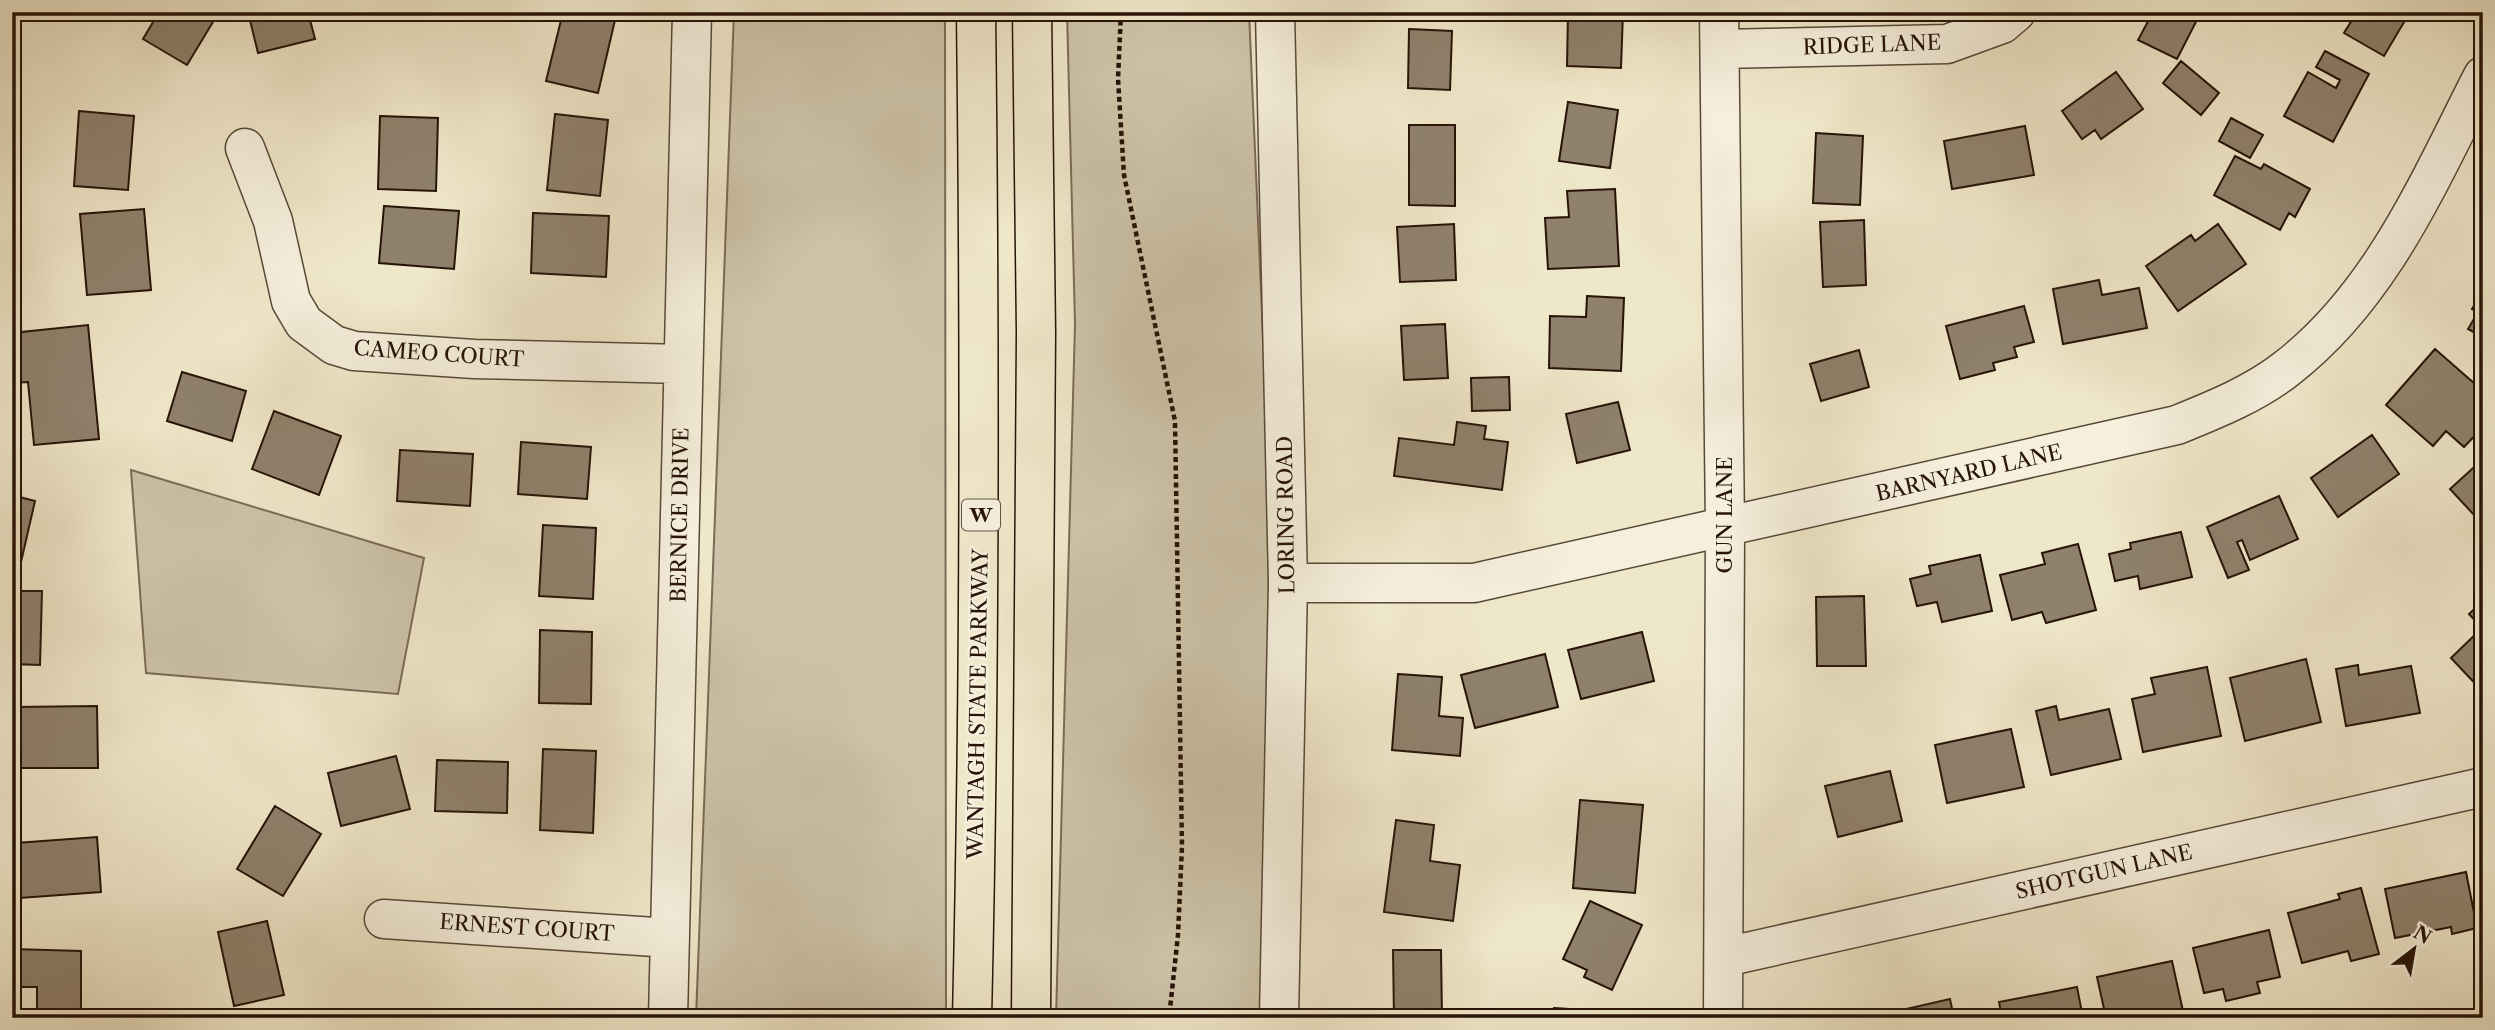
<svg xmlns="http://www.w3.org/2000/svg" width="2495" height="1030" font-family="'Libre Caslon Text',serif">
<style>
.green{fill:#cdc3a8;stroke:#7a6b58;stroke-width:2}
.building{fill:#8f816c;stroke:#271308;stroke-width:2}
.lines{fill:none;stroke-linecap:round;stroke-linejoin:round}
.minor-casing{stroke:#594838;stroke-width:41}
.highway-casing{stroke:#271308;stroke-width:41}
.path{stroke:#271308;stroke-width:4.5;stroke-dasharray:5 3.5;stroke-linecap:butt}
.minor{stroke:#f5efdc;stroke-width:38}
.highway{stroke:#efe7c9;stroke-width:38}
.labels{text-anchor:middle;stroke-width:5;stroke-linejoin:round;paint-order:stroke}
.shield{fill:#f5efdc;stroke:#655548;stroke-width:2}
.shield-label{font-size:19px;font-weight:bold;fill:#271308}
.street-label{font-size:21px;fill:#271308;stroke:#f5efdc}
</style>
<rect width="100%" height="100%" fill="#efe7c9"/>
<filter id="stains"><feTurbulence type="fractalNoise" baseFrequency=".00286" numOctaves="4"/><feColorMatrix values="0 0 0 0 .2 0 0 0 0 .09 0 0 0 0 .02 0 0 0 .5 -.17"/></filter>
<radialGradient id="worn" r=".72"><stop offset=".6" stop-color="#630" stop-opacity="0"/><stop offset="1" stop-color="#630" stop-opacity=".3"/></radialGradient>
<!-- green -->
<path class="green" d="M734,12h211l1,1006h-250z
M1067,12h182l25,579 -12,427h-206l19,-694z
M131,470l293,88 -26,136 -252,-21z"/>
<!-- building -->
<path class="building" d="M159,12h60l-32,53 -44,-26z
M248,12h60l7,27 -57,14z
M563,12h20l32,8 -17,73 -52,-12z
M1568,12h55l-2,56 -54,-2z
M2153,12h48l-24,47 -39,-19z
M2357,12h53l-26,44 -40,-23z
M1409,29l43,2 -2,59 -42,-2z
M2325,51l44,23 -36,68 -49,-26 24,-44 28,16 4,-8 -24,-13z
M2181,61l38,32 -18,22 -38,-32z
M2116,72l27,37 -42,30 -6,-9 -13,9 -20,-28z
M1568,102l50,8 -8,58 -51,-7z
M79,111l55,5 -6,74 -54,-4z
M555,114l53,6 -8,76 -53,-6z
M380,116l58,2 -2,73 -58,-2z
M2231,118l32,17 -13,23 -31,-17z
M1409,125h46v81l-46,-1z
M2025,126l9,49 -82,14 -8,-48z
M1816,133l47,3 -3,69 -47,-2z
M2235,156l26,13 3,-5 46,25 -15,28 -6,-4 -9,17 -66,-35z
M1615,189l4,77 -71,3 -3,-51 24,-1 -2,-26z
M384,206l75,5 -5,58 -75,-6z
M144,209l7,81 -64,5 -7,-81z
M533,213l76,3 -3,61 -75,-4z
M1864,220l2,65 -43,2 -3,-65z
M1454,224l2,56 -56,2 -3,-55z
M2218,224l28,40 -68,47 -32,-45 45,-31 4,6z
M2099,280l3,15 37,-7 8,40 -84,16 -10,-55z
M2483,289v48l-15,-8 10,-17 -6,-3z
M1587,296l37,2 -3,73 -72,-3 1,-52 36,1z
M2024,306l10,36 -20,5 3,10 -24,6 2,7 -35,9 -14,-53z
M1445,324l3,54 -44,2 -3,-54z
M88,325l11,114 -65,6 -6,-63 -16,1v-50z
M2435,349l48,42v36l-19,20 -18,-16 -13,15 -47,-41z
M1859,350l10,37 -48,14 -11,-37z
M182,372l64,19 -14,50 -65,-20z
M1509,377l1,33 -38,1 -1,-33z
M1618,402l12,48 -53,13 -11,-49z
M274,411l67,25 -22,59 -67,-26z
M1457,422l29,4 -2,13 24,3 -6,48 -108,-14 5,-38 55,7z
M2372,435l27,39 -61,43 -27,-39z
M521,442l70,5 -4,52 -69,-5z
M400,450l73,4 -3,52 -73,-5z
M2483,459v50l-8,7 -25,-27z
M12,495l23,6 -16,70 -7,-1z
M2279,496l19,43 -48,21 -8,-20 -5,2 12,28 -21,8 -21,-51z
M543,525l53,3 -3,71 -54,-3z
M2181,532l11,45 -52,12 -2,-13 -23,5 -6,-27 22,-5 -1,-6z
M2078,544l18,66 -50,13 -4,-11 -30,8 -12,-45 45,-11 -3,-11z
M1980,555l12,56 -50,11 -5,-20 -20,4 -7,-27 21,-5 -2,-8z
M12,591h30l-2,74 -28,-1z
M1864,596l2,70h-49l-1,-69z
M2483,601v91l-32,-34 31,-30 -13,-14z
M540,630l52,2 -1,72 -52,-1z
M1642,632l12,49 -73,18 -13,-49z
M1545,654l13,53 -83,21 -14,-53z
M2306,659l15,63 -76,19 -15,-63z
M2358,665l1,10 52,-9 9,47 -74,13 -10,-57z
M2207,667l14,69 -78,16 -11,-53 23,-5 -4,-16z
M1398,674l44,3 -3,39 24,2 -3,38 -68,-6z
M97,706l1,62h-83l-1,-61z
M2056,706l3,14 50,-11 12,50 -70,16 -15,-64z
M2011,729l13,58 -77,16 -12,-58z
M543,749l53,2 -3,82 -53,-3z
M396,756l14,53 -69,17 -13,-53z
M437,760l71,2 -1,51 -72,-2z
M1890,771l12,50 -64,16 -13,-51z
M1580,800l63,5 -8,88 -62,-5z
M275,806l46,28 -38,62 -46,-27z
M1396,820l38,5 -4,36 30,4 -7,56 -69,-9z
M97,837l4,55 -81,6 -4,-55z
M2466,872l11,56 -25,6 -1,-7 -56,11 -10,-49z
M2361,888l18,66 -28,7 -3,-10 -46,12 -14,-50 52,-14 -2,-5z
M1590,901l52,24 -30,65 -28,-13 3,-7 -24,-11z
M267,921l17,74 -50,11 -16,-74z
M2269,930l11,47 -23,5 3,11 -34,8 -3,-12 -19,4 -11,-45z
M12,949l69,2v67h-44v-31h-25z
M1393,950h48l1,68h-48z
M2172,961l11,50 -31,7h-46l-9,-41z
M2077,987l6,31h-81l-3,-16z
M1950,999l4,19h-60l-1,-6z
M1554,1008l62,4 -1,6h-62z
M497,1011l78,5v2h-78z"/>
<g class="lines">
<!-- minor casing -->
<g class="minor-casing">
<path id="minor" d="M1275,12l13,571 -9,435
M1719,12l6,517 -2,489
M1720,49l227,-5 55,-20 14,-12
M245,148l28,73 18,80 13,22 30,22 20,6 120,8 209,5
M1288,583h186l703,-158c37,-15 77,-31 109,-56 96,-74 143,-188 197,-293
M384,919l286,19
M1725,957l758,-170
M668,1018l24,-1006"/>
</g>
<!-- highway casing -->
<g class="highway-casing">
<path id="highway" d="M972,1018c8,-336 8,-670 4,-1006
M1031,1018l5,-685 -4,-321"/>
</g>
<!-- path -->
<path class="path" d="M1121,12l-3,67 6,96 51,246 7,425 -4,89 -9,83"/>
<!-- minor -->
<use href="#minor" class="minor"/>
<!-- highway -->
<use href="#highway" class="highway"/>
</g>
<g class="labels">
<!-- shield labels -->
<rect class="shield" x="962" y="499.5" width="38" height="31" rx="5"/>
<g class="shield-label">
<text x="981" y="522">W</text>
</g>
<!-- street labels -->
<g class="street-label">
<text transform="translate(1872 45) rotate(-2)" y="7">RIDGE LANE</text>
<text transform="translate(439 354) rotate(4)" y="7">CAMEO COURT</text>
<text transform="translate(1969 473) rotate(-13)" y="7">BARNYARD LANE</text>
<text transform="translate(680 515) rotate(-89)" y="7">BERNICE DRIVE</text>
<text transform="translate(1286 515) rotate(-91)" y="7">LORING ROAD</text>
<text transform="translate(1725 515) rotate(-90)" y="7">GUN LANE</text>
<text transform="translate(978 704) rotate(-89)" y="7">WANTAGH STATE PARKWAY</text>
<text transform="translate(2104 872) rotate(-13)" y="7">SHOTGUN LANE</text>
<text transform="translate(527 928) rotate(4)" y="7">ERNEST COURT</text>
</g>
</g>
<!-- margin -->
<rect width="2495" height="1030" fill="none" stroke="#efe7c9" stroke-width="42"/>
<rect x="14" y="14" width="2467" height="1002" fill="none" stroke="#271308" stroke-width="3.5"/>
<rect x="21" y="21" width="2453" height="988" fill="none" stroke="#271308" stroke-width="2"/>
<!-- north arrow -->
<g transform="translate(2414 949) rotate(31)" stroke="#f5efdc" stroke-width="5" paint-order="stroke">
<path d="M0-5L12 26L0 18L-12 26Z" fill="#271308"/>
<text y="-10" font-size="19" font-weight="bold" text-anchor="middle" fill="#271308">N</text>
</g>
<rect width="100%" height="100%" filter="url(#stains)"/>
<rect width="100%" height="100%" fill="url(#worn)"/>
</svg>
